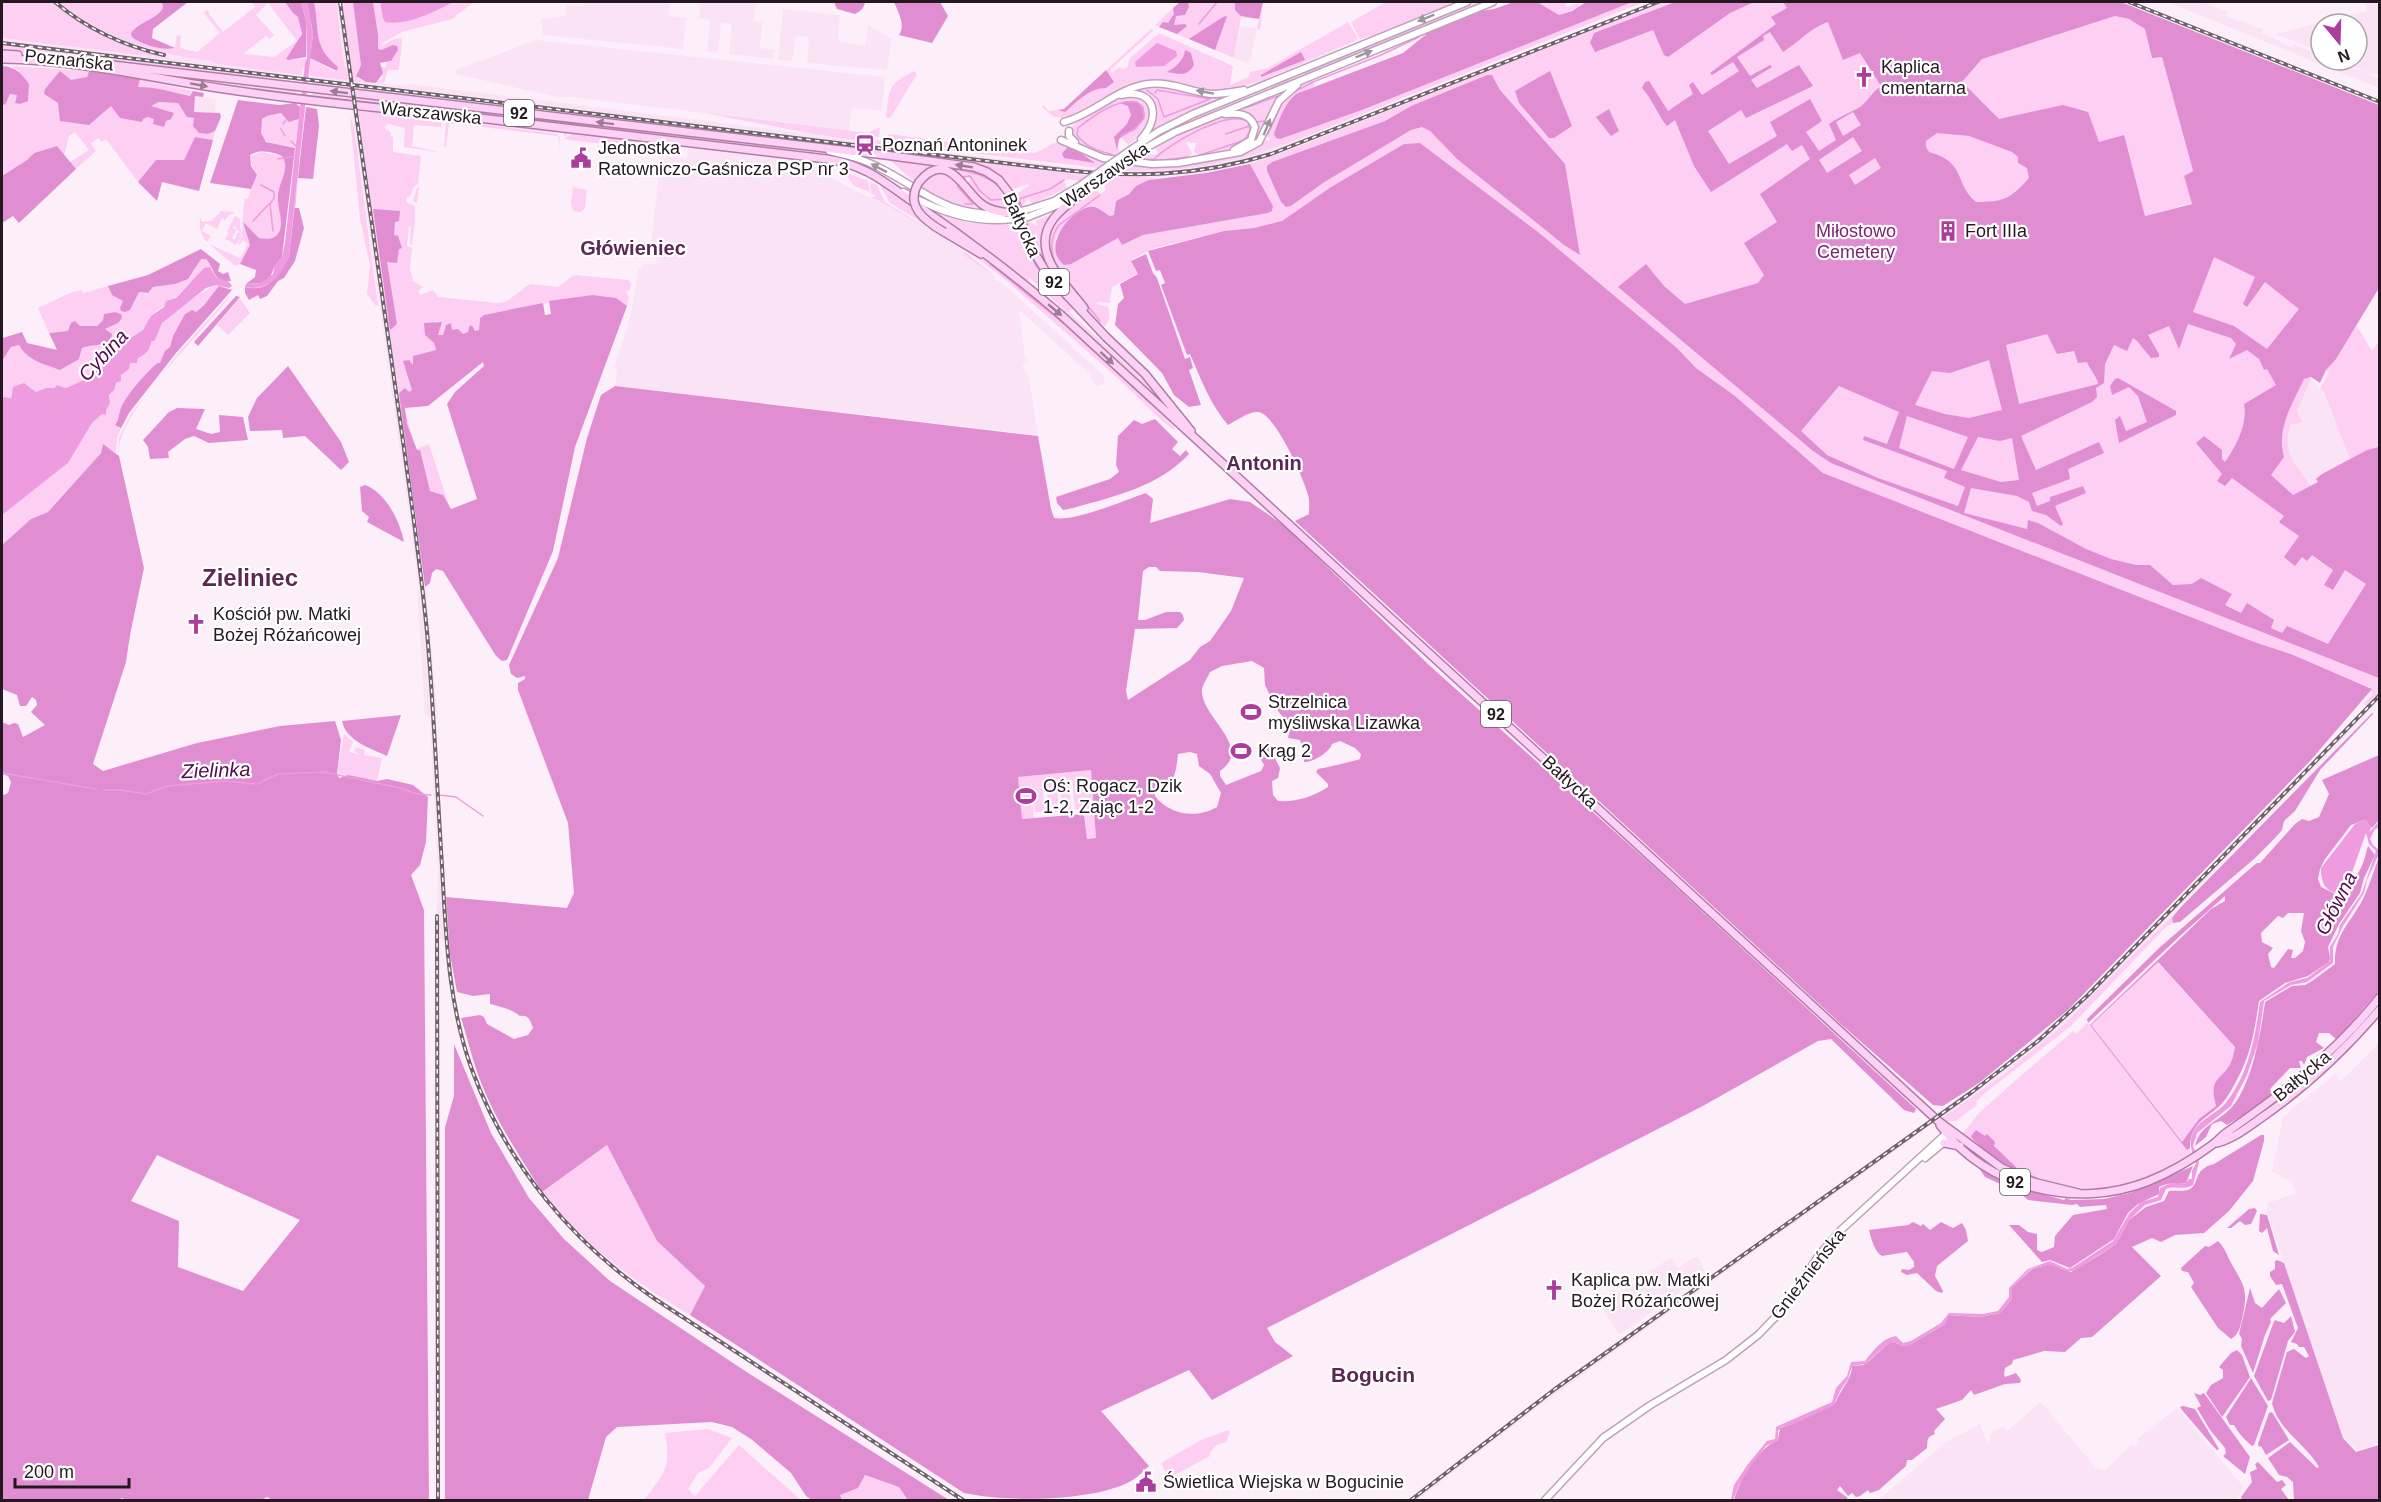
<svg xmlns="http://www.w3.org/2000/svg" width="2381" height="1502" font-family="Helvetica,sans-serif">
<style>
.built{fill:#fbe3f6}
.green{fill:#fccff3;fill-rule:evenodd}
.forest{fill:#e08ed1;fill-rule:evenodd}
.water{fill:#ee9cdf}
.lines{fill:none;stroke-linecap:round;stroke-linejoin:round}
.stream{stroke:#ee9cdf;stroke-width:1.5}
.secondary-casing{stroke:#bfa0b9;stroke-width:9}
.primary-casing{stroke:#b07ca6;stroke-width:10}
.secondary{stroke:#fff;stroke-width:6}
.primary{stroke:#fdd1f5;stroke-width:7}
.rail-casing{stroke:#6e626b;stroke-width:4}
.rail{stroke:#fff;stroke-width:1.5;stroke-dasharray:4.5;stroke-linecap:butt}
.secondary-bridge-casing{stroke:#bfa0b9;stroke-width:9;stroke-linecap:butt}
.primary-bridge-casing{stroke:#b07ca6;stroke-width:10;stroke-linecap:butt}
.secondary-bridge{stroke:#fff;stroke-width:6}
.primary-bridge{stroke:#fdd1f5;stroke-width:7}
.oneway{fill:#9c979b}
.oneway2{fill:#9b7e96}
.labels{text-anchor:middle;stroke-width:4.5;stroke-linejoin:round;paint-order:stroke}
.shield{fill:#fff;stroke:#665d64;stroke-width:1.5}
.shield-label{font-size:16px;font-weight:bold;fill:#241821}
.street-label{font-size:18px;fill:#241821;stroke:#fff}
.poi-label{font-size:18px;fill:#241821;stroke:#fff;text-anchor:start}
.park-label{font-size:18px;fill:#7f2073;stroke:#fff}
.neighbourhood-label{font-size:20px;font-weight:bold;fill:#5d2755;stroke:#fff}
.water-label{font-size:20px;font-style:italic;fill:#540a4b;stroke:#fff}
.quarter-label{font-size:21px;font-weight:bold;fill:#5d2755;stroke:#fff}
.district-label{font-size:24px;font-weight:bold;fill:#5d2755;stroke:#fff}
</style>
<rect width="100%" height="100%" fill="#fceff9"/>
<!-- built -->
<path class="built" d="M53,2h5l22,16 28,16 38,15 66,12v2l86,11 1,7 -297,-36v-7l162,19 -34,-10 -30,-13 -23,-13z
M336,2h6l9,68h-5z
M584,2h86l-1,14 17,2 -3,31 -140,-14 -2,-16 24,-3 1,-11 17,2z
M701,2h55l-2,19 8,1 -2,26 14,2 -1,9 -44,-5 3,-30 -11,-1 -3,30 -11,-1 3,-32 -11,-2z
M2167,2h35l26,10 -2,4 37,13 -1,4 30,14 2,-4 2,2 25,10v5l46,12 -27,-12h17v-36h-36v28l-46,-18 92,-23 -2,-9h14v74l-6,-3 -1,3 7,2v10z
M783,9l57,6 -2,26 27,5 3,-21 24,14 -5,31 -80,-7 2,-26 -13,-1 -4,25 -14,-1z
M1241,26l16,2 -7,34 -4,1 -12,-5z
M536,40l349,37 -3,34 -30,-3 -3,23 -276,-34h-16l-101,-23v-4z
M312,76l96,10 1,-2 404,50 77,12 201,23 31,2 66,-3 64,-13 48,-16 2,6 -52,19 -44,9 -65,6 -60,-4 -380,-48 -1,3 -335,-40 -54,-8z
M195,95l21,4 -1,14 -21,-1z
M352,110l5,1 52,362 15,117h2l12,129 -13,-4 -8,-124 2,-1 -6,-48z
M695,148l84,9v4l25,4 90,44 71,43v3l31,22 -1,2 12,8 95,87 3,7 -3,4 -6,1 -4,-5 -1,-6 -72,-65 6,48 3,3 -6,4 7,13 9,57 -423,-49 2,-17 -3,-1 14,-42 11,-59h3l1,-3h13l1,-9 -12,-3 1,-7h5l9,-82 6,-7 21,3 1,-10z
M2311,379l13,13 27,67 -29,15 -4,7 -7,5 -21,-28 -3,-15 4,-17 5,-3 1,-12z
M2379,693v8l-300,309 -51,45 -86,63 -3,-4 85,-64 50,-43z
M430,722l5,1 12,216h-12l3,-66z
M2379,1043v400l-21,7 -15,-13 -76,-224 1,-10 28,-10 -5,-11 -19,-11 11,-54 53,-44 3,8 4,-2z
M1930,1119l4,4 -391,280 -126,97h-9l130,-101z
M1671,1257l7,11 16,-11 5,1 7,16 -87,61 -18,-29z
M2041,1402l55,66 9,2 26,-25 4,1 3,-2 -1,-5 3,-2 37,-29 66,78 -5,14h-360l68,-58 34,-18 7,18 4,-2 -2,-5 4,-2 -1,-2 11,-4 4,4z"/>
<!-- green -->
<path class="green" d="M2,2h51l24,19 30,17 31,12 35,9 -171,-21z
M58,2h104l1,6c-7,12 -23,13 -32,25l41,16 3,-2 2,-12 4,1 -1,12 17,4 23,-19 -16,-20 2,-3 3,2v2l14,18 32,-25 -4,-5h34l8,11 5,4c6,15 2,30 -11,39l6,4 17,-2 24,13h4v-4c-26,-21 -18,-37 -24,-65h22l8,60 2,8h5l-9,-68h11l8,63 -5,8 2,6 8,3 -56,-6 -1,-11 -6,2 -2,8 -89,-12v-2c-58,-7 -108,-23 -154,-59zM268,3l29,38 -23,16 -29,-3 -1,-1 22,-17 3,3 5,-4 -18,-20z
M373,2h7l3,16 7,5 28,-5 35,-16h21l-22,17 -50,13 -20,11 1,2 11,-6 7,-1 1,3 -3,29h-11l-4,13h-8l6,-4 -2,-12h6v-4l5,-2 -4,-14 -6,3 -3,-1v-14z
M1180,2h83c-2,10 -1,18 -3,28l-3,-1 2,-10 -18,-2 -7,41 -79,-33z
M1386,2h76l-79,31 -23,6 -9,-17z
M1473,2h14l-182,73 -2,-2z
M1537,2l15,1 12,-1 3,5 11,-4 2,4 -22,8z
M1632,2h12l-344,137 -48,16 -43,10 -39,5 -47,1 -236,-28 -3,-3 5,-6 144,19c10,-1 20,-13 29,-11 13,2 25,14 38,18 38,10 75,6 114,-1 19,-4 36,-4 50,-19l5,1 1,-3h-2l-1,-4c11,-28 18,-41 46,-54l2,6c-30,13 -33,20 -39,52l4,1 82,-29z
M1661,2h14l-81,31 -4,10 4,8 124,-49h105l3,9 20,-6 30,9 17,43 56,12 13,13 20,-23 133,-43 14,3 16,10 7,28h10l31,114 -9,5 8,27 -47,13 -6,-24 -44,13 -34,16 9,24 18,20 25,24 22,6 94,-62 43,45 43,33c2,19 -6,16 -13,30 -4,9 -1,24 0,34l9,4 -14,32 5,11 -11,3c-10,29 5,39 20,61l7,-4 -2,-3 34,-20 -26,-67 -4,-4 9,-15 -3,-3 31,-44 15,25 7,-10v106l-12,3 -16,9 7,20 21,24 1,171 -3,3 2,1v15l-13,14 -2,-4 8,-8 -1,-7 -80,-34 -34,-11 -434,-170 -88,-77 -39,-28 -19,-20 -139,-116 -118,-89 -16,1 -73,43 -49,34 -28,7 -30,3 -70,17 -23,12 6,14 -25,13 -2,16 -13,-1v2l11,3c3,6 1,17 -4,20 -13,-10 -23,-25 -33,-38 -42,-53 -25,-68 25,-100l4,5 6,-4 -2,-6 -38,-5 -2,2 3,7 -35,16 -4,-6 -4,7 -5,1 -3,-12 13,-8 -1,-2 -15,5 -18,-16 -13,-6 -105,-14v-3l-8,-1v-1l212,27 77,3c-17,4 -27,15 -42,23l-2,14 -4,1c-6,-2 -11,-8 -17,-9 -11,-1 -32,21 -37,30 -2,10 0,22 8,28l54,-27 4,7 21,-10 125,-22 4,-2 1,-5 -23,-42 52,-19zM1487,75h5l8,15 65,74 15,90 -16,-9 -107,-86 -27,-28 -8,-4 -11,3 -88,53 -32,23 -5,1 -5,-5 -14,-30v-6l5,-4 113,-41 26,-15z
M1348,22l10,16 -3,3 -94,40 -30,8 -18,1 -41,-9 -22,-1 -28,8 -56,30 -12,-1 -12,-10 3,-7 -2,5 6,6 15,-2 87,-80 2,2 -43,39 2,3 7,-5 6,1 3,-3 1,-7 30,-26 74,33 -3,19 19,-8 1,-5 18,-4z
M2,45l260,31 16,3 -276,-28z
M11,66l78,5 -2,6 -16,3 -27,14 14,9 54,3 31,13 5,-2 18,4 8,-8 -24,-7 9,-4 19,1 9,14 7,1 14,16 7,-3 -2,9 -18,-3 -11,23h-28l-18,22 -32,-43 -4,3 -4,-4 -7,6 5,7 -20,18 -6,-7 19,-12 -14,-18 -6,4 -5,19 -7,-9 -23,7 -7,7 -25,16v-72l3,1 5,-11 8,1 -3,7 5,2 -1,-33z
M914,71l3,3 -26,43 -3,1 -2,-2c4,-30 2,-31 28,-45z
M140,79l53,12 -3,5c-18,-4 -34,-9 -52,-9z
M1286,79l3,1 -1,2 -125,52 -27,15c47,-30 99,-49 150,-70z
M312,82l53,8 335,40 -387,-43z
M240,85l56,5 -1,6 -60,-7z
M1145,86h16l67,10 -44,18 -32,17 5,-13 -4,-16 -25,-11z
M1285,90c-18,17 -17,44 -38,58l10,-14v-8l-22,-15z
M313,91l2,2 8,-1 174,20 144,20 -329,-34z
M1125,96l18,3 9,15c-6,15 -11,22 -24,31l-7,-8 -5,8 3,6 37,4 2,-2 -3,-6 7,-4c19,-9 55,-29 75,-27 6,1 13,3 14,10 7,20 -37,27 -50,30l-7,-4 2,-9 -10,-1 6,11 -3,5c-32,8 -95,3 -118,-22l1,-10c15,-13 34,-24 53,-30z
M357,109l79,7 4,2 -56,-4 58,5 -1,8 -27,-2 -2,21 27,6 -35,-5 1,-19 -17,-4 -3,3 1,3 5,2v5h2v15l28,4 -3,28 -4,2 -4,11h-3l-1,5 9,4v15l2,-18 -4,-2 4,-13 2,-1 -7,58 -2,-1 1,-17 -2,-1 -2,20 5,2 -2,20 3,13 10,6 -5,4 2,4 13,-5 5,7 60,6 9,-2 23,-17 28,3 16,-12 54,5 3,3 -1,7 -4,2 3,5 -2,9c-16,-8 -25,-12 -44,-10l-99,19 -4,3 -1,12 -16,4 -11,-4 -1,-7 -5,2 -3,10h-6l4,-13 -5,-1 -11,13 9,9 2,7 -22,6 1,6 -4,3 3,29 -10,14 12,41 13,-5 21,65 -8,-14 -31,-11 -15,-103 3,-2h-3l-39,-268 15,1z
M281,113l5,5 10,3 3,-2 -4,29c-15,-6 -47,0 -31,-31z
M705,113l163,20 12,-6 -1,10 -16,-2 -2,4 7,-2v2l15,2 3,4 -78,-12z
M350,117l4,10 24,178 -2,1 -9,-12 3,-29 -10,-46z
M448,119l105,12 4,2 -106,-13 106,14 3,3 -2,20 1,-19 -2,-2 -108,-13 -3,23 -2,1 2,-23z
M562,131l73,10 8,5 -2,2 -1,-2 -24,-7 24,9 -71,-8 -4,-2 7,-4 -4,-1 -3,4z
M656,134l135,15 5,3 -143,-16z
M261,152l21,4c8,13 -2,27 -3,41 -1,12 7,29 -2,38 -5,5 -12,4 -18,3l-16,-16 7,23 -10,19 -5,2 -26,-22 31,14 8,-14 -5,-4 -5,6c6,-16 4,-31 7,-48l3,1 4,-15 5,-9 -5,-9 -2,-10z
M890,160c27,3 77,4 99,17 12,6 18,17 24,28l-3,1 -6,-4v4c-17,5 -28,-11 -37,-23l4,-4 -3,-2 -8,5 -1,5 4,-1 22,23c-43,-4 -65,-21 -95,-49z
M844,172l24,9 2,11 -16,-6z
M877,180l81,55 10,16 23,12 84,69 74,68 26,28 -1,2 -12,-9 -41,-40 -113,-99 -41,-32 -77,-47z
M870,182l7,3 8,17 79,49 32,26 -32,-22 1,-3 -71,-43 -23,-12h5l-5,-4z
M573,187l14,3 -2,18 -4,4 -8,-1 -2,-8z
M221,211l12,1 1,2h-4l-5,6 -3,-2 -5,11 -11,-6 -4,8 9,5 -4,6c-6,-7 -8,-15 -7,-25l2,5 9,-1z
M1056,212l-13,40 7,16 24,31c-23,-25 -36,-43 -49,-76l5,-1 7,4 -1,-5z
M935,213l34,10 36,1 4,1 1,6 10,-8 18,43 37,42 -6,3 1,2 91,83 7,11 -138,-129 -5,4 -57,-46z
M235,216l5,3 1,13 -6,-3 1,-4 -3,3 3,2 -4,8 5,3 -2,-2 3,-7 5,2 -7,11 -8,-5 -2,1 -1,-3 4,-5 -2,-1z
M200,259h6l6,5v5l-2,-2 -22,17 -13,14 -19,13 -13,19 -25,17 -5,9 -11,10 -16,13 -20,9 -9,-3 -3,3h-8l-10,4 -8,-6 -17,6v6l-8,-1 -1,2v-38l9,-14 8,-2 48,22 3,-5 10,-5 2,-9c12,-4 18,-1 29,-8l-6,-11 13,-6 3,-9 -6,-2 -11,2 -1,6 -6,6h-17l-5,-5 -6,10 -20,2 -11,-25 32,-15 12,-3 1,3 25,-7 4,9 8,3 10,11 9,-17 7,2 7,-7 22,-3 19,-13z
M216,285l3,1 -4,6 -42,44 -3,11 -10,16h-4c-9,10 -32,35 -36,48 -2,5 -1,8 -5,13l6,4 -4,10 -1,15 -13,-8 -2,8 -53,59 -17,7 -29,26v-30l66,-52 24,-40 18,-20c-2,-9 2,-19 11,-22v-6l9,-12 8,-1v-4l13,-11v-5c7,-5 7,-15 12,-21 9,-8 42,-32 53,-36z
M233,292c-24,36 -116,118 -114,161l-1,-1 1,-14 12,-24 49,-63z
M240,298l10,15 -22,22 -11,-10z
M344,734l9,8 -4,10 11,2 -6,-3 2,-4 9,3 -1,5 18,3 -5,23 -40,-8z
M1091,770l5,68 -9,1 -3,-30h-9l-3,-30 -3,1 2,29 -9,1 -3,-30 -2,1 2,30 -10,1 -3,-31 -4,1 3,30h-10l-4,-29 3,35 -12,1 -4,-42z
M2180,908l-8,10 1,5 -8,5 -94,98 -87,68 -8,8 1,3 -21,16h-10l-4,-3 63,-45 58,-48z
M2157,962l78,85c-1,5 -2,11 -4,15 -9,21 -23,13 -15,44l-17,13 -17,24 5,6 3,-1 1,5c-56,36 -106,48 -169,21 -9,-4 -21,-8 -29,-14 -10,-7 -19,-15 -29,-23l-1,-4 16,-20 38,-34 56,-48 3,3 11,-11 3,2z
M607,1145l50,96 48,45 -15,29c-60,-35 -104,-70 -148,-123z
M708,1429l24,9 -23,30 -11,5 -10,16 7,7 44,-51 62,55h-157c21,-28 27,-31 21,-67z
M1228,1430l2,3 -4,9 -10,3 -7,9 1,2 -41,22 -8,-15 40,-23z
M864,1475l36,12 8,13h-66l-3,-5 19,-7z"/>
<!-- forest -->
<path class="forest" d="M162,2h26l-35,27 -1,9 23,10c-12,3 -33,-3 -43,-11l-1,-4c9,-12 25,-13 32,-25z
M285,2h16l5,19v36l-17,3 -3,-1 16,-25 -4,-17 -5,-4z
M307,2h7c6,28 -2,44 24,65l-1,4 -27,-13 3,-24z
M353,2h20l5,33v14l3,1 12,-5 4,1 1,4 -7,11 -11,2 3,10 -7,10 -10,-1 -10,-6 5,-11z
M834,2h31c-1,6 -4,9 -10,12l-18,-5z
M894,2h46l8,14 -16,27 -33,-8c7,-10 -1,-23 -5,-33z
M1180,2h8l1,5 -4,8 -9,1 -2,9 11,-1 2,2 -10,8 -18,-7 4,-5 5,1 6,-9 -1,-6z
M1235,2h28l-4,17 -18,-3 -6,-6z
M1514,2h23l22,13 13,-4 14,-9h46l-270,108 -82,29 -4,-1 -2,-4c5,-14 10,-30 22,-40l107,-41 26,-21 51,-21 14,-2z
M1675,2h79l-24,11 -62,44 -4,-2 -11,-25 -58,22 -5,-9 4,-10z
M1783,2h338l258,103v183l-43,71 -10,11 -6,13 -9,-6 -7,2c-12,26 -28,49 -20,78l-13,18 22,20 25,-13 -2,-3 6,-5 45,-24 12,-3v231l-548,-215 -18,-12 -195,-164 28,-23 18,22 21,18 73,-21 6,-8 -20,-32 33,-21 -17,-28 50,-35 -8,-14 -10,6 -5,-7 -76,48 -17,-26 -19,-46 -8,6c-10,-12 -14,-26 -25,-38l3,-6 4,-1 19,30 25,-17 -4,-9 4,-3 9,13 37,-24 -6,-9 -21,13 -2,-2 66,-49 -5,-7 16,-9zM2115,16l14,3 16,10 7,29 10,-1 31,114 -9,5 8,28 -47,12 -21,-81 -25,7 -11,-30 -25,-7 -64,14 -37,-37 20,-23zM1828,22l15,38 17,-7 21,33c-9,6 -13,15 -21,21 -11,6 -21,10 -31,17l7,16 -17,11 -13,-19 16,-11 -12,-22 -40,23 7,14 -48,28 -21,-33 33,-21 5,8 67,-32 -14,-21 -42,23 -6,-8 21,-13 -2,-2 -20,11 -13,-19 27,-17 -1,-4 7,-4 13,20c16,-10 27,-24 45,-30zM1853,112l8,13 -18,11 -7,-14zM1937,133l32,3 43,16 6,5v6l9,5 2,10c-18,21 -26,24 -53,24 -22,-18 -9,-40 -47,-50l-3,-5v-6zM1853,137l9,14 -35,22 -8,-13zM1875,158l6,10 -26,17 -6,-10zM2214,257l41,20 -12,27 4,3 18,-25 34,27 -32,40 -33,-23 -41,-14zM2188,324l43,14 5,6 -7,15 18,-9 12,9 5,11 3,-1 9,16 -32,19c4,20 -8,42 -19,58l-3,-3v-9l-18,-14 -8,7 26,31 -5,7 8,5 7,-8 52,38 -5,6 20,14 -15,21 11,9 7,-9 5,4 5,-6 21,15 -9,15 9,5 12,-20 21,14 -38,60 -41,-18 -5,7 -11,-5 3,-8 -27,-17 -6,10 -16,-8 7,-11 -31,-16 -9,6 -19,1 -23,-20h-14l-25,-6 -25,-10 -48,-26 -10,-3 -1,9 -63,-16 7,-25 46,8 12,6 3,9 14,4 15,11 2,-2 -8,-18 31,-13 -3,-7 -33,11v4l-13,5 -5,-13 38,-14 -2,-10 36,-16 -5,-11 -63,28 -15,-34 71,-34 5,-5 -1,-9 8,-5 1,-19 9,-19 13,6 6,-13 4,3 14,17 8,-1v-3l-11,-19 21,-9 10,23zM2047,334l10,20 17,-3 4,12 9,-1c3,8 10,14 11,22l-79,20 -13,-59zM1989,360l13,50 -33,8 -24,-4 -30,-9 17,-34 18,2zM1839,386l60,26 -12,32 -23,-8 -1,4 84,31 -3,7 21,9 -7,19 -80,-28 -51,-23 -26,-24zM1907,416l61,21 -14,32 -55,-21zM1978,437l22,4 12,-3 7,42 -18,2 -40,-12z
M1227,16l-12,34 -26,-11 34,-22z
M1185,50l6,3 3,12c-7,12 -14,9 -27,7 8,-4 18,-13 18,-22z
M1301,52l4,8 -44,17v-2z
M2,66c14,1 19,7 27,18l-1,17 -8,3 -5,-1 2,-8 -7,-1 -5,11 -3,-1z
M1106,70l8,12 -8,6c-17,0 -28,13 -41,24l-7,-2 6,-1z
M60,71l11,9 16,-3 2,-6 51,8 -2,8c19,0 34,5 52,9l3,-5 11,2 -1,4 -8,-1 -1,16 26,1 1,4 -6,14 -7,3 -9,-1 -6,-7 1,-8 -7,-1 -9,-14 -19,-1 -8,4 23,7 -3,6 -5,2 -2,6 -11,-3 1,-5 -6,-2 -5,2 -1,3 -22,-4 -9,-12 -22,19 -29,-4 -2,-18 -14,-9 1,-5z
M1550,71l22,55 -18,12h-5l-30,-35 -4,-12z
M1487,75h5l8,15 65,74 15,91 -16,-10 -107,-86 -27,-28 -8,-4 -11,3 -88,53 -32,23 -5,1 -5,-5 -14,-31v-5l5,-4 113,-41 26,-15z
M238,100l41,5 16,-2 5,4 -1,12 -10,3 -8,-9 -14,3 -5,3 -1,14 5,9 29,6 -13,109 -8,10 -4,11 -9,5 -15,1 9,-7 1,-7 -16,-6 10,-19 -7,-23 16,16c6,1 13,2 18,-3 9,-10 0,-26 1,-38 0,-15 13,-27 4,-41 -9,-4 -23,-7 -32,-1l1,11 6,9 -6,14 -41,-6z
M1127,101l10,1c21,18 -7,28 -18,37l-2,11 -3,-13 13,-13 4,-9 -3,-9 -8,-3z
M306,107l11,2 2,17 -6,53 -15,-1 -3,30h4l5,20 -9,33 -11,17 -6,3 -11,15 -7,3 -2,-4 -9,5 -4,-7v-6c24,6 34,-12 44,-31z
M1609,109l10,22 -8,5 -15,-19z
M195,137l18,3 -14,51 -37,-9 -5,19 -19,-19 18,-22h28z
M1420,143l118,89 139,116 19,20 39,28 88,77 434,170 34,11 81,35 -62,72 -242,249 -89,73 -36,23 -10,-1 -90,-79 -548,-505 14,-7c0,-6 1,-13 -1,-19 -4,-16 -33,-82 -50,-83 -11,0 -20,8 -30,13 -18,-21 -27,-46 -38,-71l-3,1 -26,-70 4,-2 -5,-13 -4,1 -8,-20 76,-20 30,-3 28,-7 49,-34 73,-43z
M1069,145l26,18 -31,-5 -2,-4z
M57,146l19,23 -57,54 -6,-7 -11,7v-47l25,-16 7,-7z
M1250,164l23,42 -1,5 -4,2 -125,22 -21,10 -4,-7 -47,26 -7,1c-23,-18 5,-53 25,-58 8,-2 15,6 21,9l4,-1 2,-14 13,-7 7,-8 13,-6 57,-7z
M373,209l27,2 -1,10 -4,1 -1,13 4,1 4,12 -3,1 -2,14 -10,-1 10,62 -7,6z
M201,249l19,15 -2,7 5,3 5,-2 3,9c-18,3 -16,-13 -25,-22h-5l-13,20 -13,5 -22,3 -5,6 -9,-1 -9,18 -5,2 -4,-1 -1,-3 3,-7 -11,-6 -4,-9 40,-11z
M1146,254l7,19 4,5 28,81 5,-2 3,11 -4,2 12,35 -12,2 -15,-12 -12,-22 -47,-48 3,-21 6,-6 -4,-14 18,-10 -7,-13z
M219,286l13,4 -56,63 -47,60 -8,15 -6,-3c4,-6 3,-8 5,-14 3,-13 27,-39 37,-48h3l5,-12 5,-4 3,-11 12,-22 7,-4 4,2 8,-7z
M592,295l24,3 11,8 -52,141 -22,104 -46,109 -5,1 -6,-5 -53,-85 -7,-2 -4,4 -2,10 -5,4 -26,-194 6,-5 4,4 3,-2 -9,-29 6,-1 4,5v-9l23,-6 -2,-7 -9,-8 -1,-12 18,-1 -4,13h5l3,-10 5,-2 1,7 6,-1 5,5 5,-2 2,-7 3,2 2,4 4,-1 1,-12 4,-3 59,-12 2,12 6,-1 -2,-13zM483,362l1,4 -29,26 -8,12 30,95 -26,10 -8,-14 -13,-4 -10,-41h-3l-10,-26 -2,-16 23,-2z
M236,296l4,1 -42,49 -4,-4z
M115,312l6,2 1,4 -4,5 -13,6 7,5 -1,6c-11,7 -18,4 -29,8l-3,11 -19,11c-16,-6 -32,-9 -41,-25l-8,2 -9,14 1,-23 19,-6 5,11 30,7 -8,-17 19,-2 3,-8 4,-2 5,5h17l6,-6 1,-6z
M288,366l53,76 8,20 -8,8 -36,-34 -22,2 -1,-8 -32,1 -2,-14 9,-19z
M2118,378l58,33v4l-57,28 -4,-23 5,-4 6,15 21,-9 -9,-26 -9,-9 -17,8 -2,-9 5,-7z
M615,386l423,50 13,73 3,9c21,4 71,-18 92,-25l7,6 -3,24 80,-24 20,3 35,24 144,139 224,201 263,243 -2,4 -10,-3 -73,-71 -13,2 -117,66 -434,221 8,14 18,14 -81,44 -23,-30 -88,41 48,55c-6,5 -11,11 -18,15 -37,21 -126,21 -167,12l-274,-178 15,-29 -48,-45 -50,-96 -65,47c-21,-34 -45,-69 -60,-107 -9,-22 -14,-45 -21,-67l19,-3 4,2 3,7 27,15 14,-4 5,-7c-3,-8 -4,-13 -13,-12 -8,-7 -19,-9 -30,-12v-10l-17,2 -16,-4 -7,-38 -4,-57 121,11 7,-15 -6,-70 -50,-133v-7l7,-4v-3l-8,2 -6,-4 -2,-9 49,-107 29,-120 14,-43zM1149,567h7l4,4 38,1 46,6 -13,33 -21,30 -10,6 -10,13 -62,40 -2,-9 9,-62 42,-1 7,-8 -1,-5 -3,-3h-14l-21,8h-7l5,-49zM1252,661l12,7 1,17 11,23 14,19 -2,11 12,2 3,9 1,13c8,1 26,-10 28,-18l8,-3 15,7 6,6 -1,5c-6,2 -35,9 -42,10l-2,3 12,12v3c-15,10 -32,15 -50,14l-5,-6 -1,-14 6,-3 2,-10 -13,-25 -7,2 -1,11 5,9 -3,6 -35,14 -6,-9v-5c35,-24 -21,-55 -18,-82 1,-5 6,-12 8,-17l12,-6zM1190,752l7,2 2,12 11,8 11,19 -4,14c-20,12 -48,8 -62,-11v-3c3,-2 6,-2 9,-3 11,-6 13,-26 14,-36zM1091,770l5,68 -9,1 -3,-25 -62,5 -4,-42z
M177,408l28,1 -9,20 15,5 9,-2 -1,-17 24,2 5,23 -39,3 -15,-7 -9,3 -17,13 1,6 -19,1 -2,-12 -5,-7 26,-28z
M1155,419l23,23 -6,7 8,7 6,-6 3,4c-31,33 -74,42 -116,54l-10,2 -6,-7 -1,-6 54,-18 9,-7 -3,-7 2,-29 16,-16 8,4z
M103,444l16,12 25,112 -14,67 -4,27 -33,102 10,7 94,-28 83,-17 55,-5 6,19 -4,33 2,5 9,-3 29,6 10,-2 26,6 15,12 -2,45 -6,23 -9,10 13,35 5,590h-156l-6,-3 -6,3h-135l-4,-2 -3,2h-117v-707l2,2 4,-2 3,-11 -3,-6 -6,-2v-52l7,3 5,-2 4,1 5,13 22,-12 -14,-13 6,-7 -1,-5 -4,-3 -6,9h-6l-3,-11 -15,-6v-144l29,-26 17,-7 53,-59zM157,1155l143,65 -57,71 -65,-24 1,-46 -48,-20z
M365,485c21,8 35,36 39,57l-37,-20 2,-5 -7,-6 -2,-24z
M2373,712l-1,2 2,-1 -54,57 -25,41 -11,10 -2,9 -7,8 -21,21 -74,63 -7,1 -1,-5 8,-10z
M401,715l-14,41c-17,-8 -41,-15 -45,-35z
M2379,755v65l-7,8 -7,-8 -14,5 -26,34 -5,10 -2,10 3,8 17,8c12,-8 22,-22 26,-35 2,-5 2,-9 4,-14l7,9 -11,23 -4,15 -21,31 -11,23 2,11 -1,4 -21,14 -23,7 -26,18c-6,39 -9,58 -30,93 -13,23 -40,24 -39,54l-3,2 -97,-125 121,-116 14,-8v-5l-44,39 -93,88 -1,-4 71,-70 94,-82 5,-4h3l35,-39 7,-5 7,2 10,-4 10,-23 -7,-14zM2288,913h16l-3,18 4,11 -2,9 -8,7h-4l2,-8 -5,-1 -14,19 -3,-1 -3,-13 5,-6 -11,-6 -1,-9 17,-17 5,2zM2158,962l77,85c-1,5 -2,11 -4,15 -9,20 -23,13 -15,44l-17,13 -17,23 -91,-117z
M2379,857v134l-41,47 -2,1 -7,-6h-10l-3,9 8,6 -17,9 -3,8 -2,-4h-3l2,7h-11l-20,21 4,7 -47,29 -6,-4 -9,3 -6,13 -11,9c6,-23 23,-23 37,-39 20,-23 29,-75 33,-105l27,-16 13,-1 7,-4 23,-17c-1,-31 17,-42 29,-67 6,-13 10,-27 15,-40z
M454,1044l37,89 38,65 35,41 46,42 132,88 207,131h-41l-9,-13 -34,-12 -7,13 -18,7 2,5h-30l-6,-4 -15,-23 -40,-34 -19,-12 -20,-5 -95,5 -11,10 -18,63h-143v-373l9,-31z
M1976,1130l9,6 2,-2 8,8 -1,4 24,23 20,9c-23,0 -51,-24 -66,-40l-1,-2z
M2261,1135h3v6l-11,40 -24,30 -25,22 -29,2 -14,7 -9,-4 -20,9 29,29 -69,61 -11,1 -16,14 -21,-1 -31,9 -1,4 -7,4 -1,6 1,3 11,-4 5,7 -1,3 -15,1 -31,11 -3,-5 -9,10 -26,9 9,10 -11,12 1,3c-9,3 -7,6 -8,14l-15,12h-5l-1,6 -27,24 -9,3 -2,-3 -8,6 -4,1 -4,-4 -4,3 -8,-10 -3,4 11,8 -4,2h-110c6,-21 23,-51 44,-60l2,-12 22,-8 34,-18c4,-12 16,-23 16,-36l11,-1 6,-4 20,-18h7l8,3 7,-2 34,-20 3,-9 32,2 20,-4 12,-14v-12l20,-18 18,-5 21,8 27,-16 18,-12 13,-24 17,-13 18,-6 5,-10c7,-1 15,1 21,-2 10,-6 3,-20 24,-25z
M2193,1166l-7,17c-13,3 -12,-3 -27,4v7l-21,10 -10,9 -14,26 -44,29 -20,-8 -8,2 -33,-37h10l9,7 9,2v16l5,2 12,-5 1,-11 18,-21 34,-6 -1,-4 -26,2 -3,-3 -5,1 -44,-5 -8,-7 -35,-16 -6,-9 2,-1 8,7 22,12 53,14 2,-2 5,2 33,-1 26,-6z
M2255,1208l2,3 -6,13 -6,1 -5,-4 -9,7h-4l22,-19z
M2260,1214l7,1 12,40 -6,-4 -6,-23 -5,5 -3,-2z
M1913,1222l8,4 2,-2 7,6 11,-8 12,6 9,-5 4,7 2,11 -31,25 -2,10 8,15 -1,2 -6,-2 -19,-18 -10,2 -6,-3 1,-3 7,1 5,-3v-5l-7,-10 -25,4c-7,-3 -11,-18 -13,-26l39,-5z
M2218,1241c7,7 8,12 12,20 14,25 19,28 12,58 -2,8 -3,15 -11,20l-13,-11 -27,-41 3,-4 -6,-11 -6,-1 -1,-3 24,-22 4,1z
M2277,1260l7,3 59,175 13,14 23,-7v55h-85l-1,-18 -6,-5 -8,-2 -11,-17 22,-16 27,26 2,-1c-13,-23 -41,-37 -47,-64l15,-51 7,-3 12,9 3,-2 -5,-9h-5l-2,-3 -6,-2 7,-14 -16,-44 -6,1 -6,-9v-4l5,-3v-8z
M2250,1288l5,15 7,5 17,-19 7,14 -16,16 1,3 -6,13 -12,38 -12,-27 1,-7 -3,-5z
M2291,1316l4,16 -7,9 -17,59 -3,1 -14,-25 19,-52 2,-4 9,3z
M2237,1350l5,5 8,22 -28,40 -16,-24 5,-8 12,-7v-8l-4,-3 12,-14z
M2251,1378l17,28 -14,39 -2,1c-9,-8 -12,-11 -18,-21h-4l-4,-8z
M2194,1393l6,2 4,-2 46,64 -5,17 -22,-18 3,-3 -1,-5 -15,-18 -13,-22 4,-2z
M2183,1406l12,3 24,40 -2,1 -5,-5 -30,-35 -2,-3z
M2272,1412l17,28 -23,15 -5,-9 -2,1 -1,-3 11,-31z
M2258,1462l19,20 5,-2 4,5 -5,4 8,11h-47l-1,-3 11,-15 -2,-10 7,-3 -2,-5z"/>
<!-- water -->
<path class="water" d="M301,2h6l6,32 -24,222c-7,20 -22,36 -44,31l1,-3 15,-1 12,-9 1,-7 8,-10 3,-14 20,-180 2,-4 -1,-38z
M380,2h73c-19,10 -46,24 -68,20l-2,-4z
M1157,43l19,8 1,5 -13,10 -28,1 -1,-5z
M210,267l6,10 13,5 3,4 -3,2 -13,-3 -10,3 -44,35 -7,17 -4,2c0,8 -7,13 -13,16l-1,5h-7l-1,6 -8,6v6l-5,2 -2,7 -5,5 1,8 -4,7v5l-4,-1 -10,9 -24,40 -66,52 1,-118 8,1 2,-11 11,-4 12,9 10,-4h8l3,-3 9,3 20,-9 7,-10 9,-3 3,-7 8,-3 4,-9 26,-17 8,-14 13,-9 2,-6 10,-3 28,-30z
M2365,820l6,7 -1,5 9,-11v7l-4,1 -5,10 3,6 6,5v4l-12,26 -3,13 -21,33 -10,21v16l-26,19 -16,3 -27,16 -6,42 -11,32 -16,31 -34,27 -4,13 6,16 -6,23c-10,6 -18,0 -27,4l-5,11 -16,5 -16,15 -13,24 -42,27h-9l-12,-6 -11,1 -11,3 -19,18v12l-12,14 -20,4 -32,-2 -3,9 -34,20 -7,2 -8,-3h-7l-24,21 -13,2 -4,13 -8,12 -6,14 -40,19 -13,3 -3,4v9l-12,6 -13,17 -14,22 -6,15h-2l3,-15 14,-21 19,-23 8,-2 1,-12 56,-25 4,-14 11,-12 4,-14 14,-1c9,-11 17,-23 31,-25l7,7 8,-2 30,-18 8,-10 34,1 15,-3 11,-14v-9l19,-19 22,-8 17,8 5,-1 41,-27 16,-27 12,-12 17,-5 2,-9 11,-5 13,1 5,-5h3v-8l4,-8c-4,-10 -8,-20 -3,-31 7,-13 21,-17 31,-27 25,-30 31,-67 36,-103l30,-20 17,-4 23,-17v-14l8,-13 2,-9 22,-32 14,-42 -7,-7 -3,-11 -17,48 -10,12c-15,-1 -18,-12 -18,-25l34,-44z"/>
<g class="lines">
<!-- stream -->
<path class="stream" d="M1199,24l18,-22
M1147,90l11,9 6,18 46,-18
M1155,93l2,-3 53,9
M1245,108l33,-12 -19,39
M1257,122l7,-1
M283,124l3,-4
M281,129l4,7
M1226,134l23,-8
M1268,134l15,-33 9,-8 21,-11 68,-27 38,-18
M291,141l6,6
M1111,154c-13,-3 -25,-7 -34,-19l1,-7c15,-12 39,-30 59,-26l6,5 1,11 -9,11 -14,7
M278,159l17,-3
M1141,159l24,1 22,-3
M1153,160c14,-15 76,-52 95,-38l2,8 -5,10 -45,15
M949,168c30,4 53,11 64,42
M962,177l8,-1 10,15 11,9 17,-1
M957,183l1,4 15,17h-8
M261,185l13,7v6l-4,6 3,27
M1100,195l-41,30c-10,14 -9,29 -1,44l42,52
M1022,208l-3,-9 31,-10 14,-9
M1025,219l7,19h5
M1016,220l20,46 28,33
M253,221l16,-17
M1032,238l7,17
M990,264l77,62 83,77
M2,773l94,16
M401,788l16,6 14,1
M103,790h16l27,4 21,-8 59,-5 31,3 21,-10 46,-2 76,16
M439,795l17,2 27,19"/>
<!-- secondary casing -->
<g class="secondary-casing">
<path id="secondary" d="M1121,95c34,-8 41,22 20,44
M1225,114c13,-1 25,-1 30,13l-4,13 -17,10
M1064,122c30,-8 53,-34 84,-38 22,-3 42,8 64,10 11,0 21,-2 32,-4
M1069,131v5l6,6
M1061,140l42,18 49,6 26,-1 62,-11 19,-10 20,-41 18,-16
M1132,149l27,-18 34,-17 274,-112
M1142,150l33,-18 318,-130
M829,151c17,4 34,8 49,16 48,24 66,49 125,47
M903,192c35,19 69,32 110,27
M1026,210l28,-9 27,-16
M1028,217l40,-16
M1925,1158l29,-24
M1603,1438l46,-32 77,-46 32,-25 27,-28 34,-52 22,-25 109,-100
M1545,1500l59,-63"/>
</g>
<!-- primary casing -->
<g class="primary-casing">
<path id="primary" d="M2,54l16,1
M2,59c73,1 144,18 216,29 79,12 158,20 236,27l373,44c38,6 56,22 86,43 51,35 100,72 147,112l877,806 65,48 31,14 45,11
M95,63l790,92 89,12 13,5 12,8 13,17 20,52 16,26 58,62 39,37 46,57
M919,182c29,-35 46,11 64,23 8,6 19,7 28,8
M944,232l37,22
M1084,308c-19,-25 -56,-57 -30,-90 9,-11 22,-20 32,-28
M1940,1125c46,64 137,85 209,56 22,-9 44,-22 63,-36 7,-5 11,-11 18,-15 57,-40 106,-78 150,-133
M1944,1143l16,3
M2217,1143c16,-4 31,-16 44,-25 45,-31 84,-68 119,-109"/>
</g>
<!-- secondary -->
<use href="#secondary" class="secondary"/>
<!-- primary -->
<use href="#primary" class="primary"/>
<!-- rail casing -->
<g class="rail-casing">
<path id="rail" d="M55,2c32,27 69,44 109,53
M340,2c17,118 34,237 51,355 13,92 27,183 36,275 7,78 10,156 15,234 4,70 6,138 30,204 35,95 100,172 183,229l308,201
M2129,2l251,100
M2,43l1052,126c78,9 142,8 217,-15l387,-152
M437,916l1,584
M1411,1500l144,-111 417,-297 66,-51 49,-45 293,-301"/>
</g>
<!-- rail -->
<use href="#rail" class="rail"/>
<!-- secondary-bridge casing -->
<g class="secondary-bridge-casing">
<path id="secondary-bridge" d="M1081,185l51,-36
M1091,186l51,-36
M1011,213l15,-3
M1013,219l15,-2"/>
</g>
<!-- primary-bridge casing -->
<g class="primary-bridge-casing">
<path id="primary-bridge" d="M919,182c-15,24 6,39 25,50"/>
</g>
<!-- secondary-bridge -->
<use href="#secondary-bridge" class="secondary-bridge"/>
<!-- primary-bridge -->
<use href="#primary-bridge" class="primary-bridge"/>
</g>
<!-- one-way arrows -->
<defs><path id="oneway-solid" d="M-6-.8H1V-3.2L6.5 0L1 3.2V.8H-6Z" transform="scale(1.5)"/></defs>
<g class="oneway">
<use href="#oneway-solid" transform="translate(1426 18) rotate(158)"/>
<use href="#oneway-solid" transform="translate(1364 54) rotate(-22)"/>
<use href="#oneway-solid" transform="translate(1205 92) rotate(-170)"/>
<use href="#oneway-solid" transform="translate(1267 127) rotate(-67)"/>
<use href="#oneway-solid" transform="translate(879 168) rotate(-153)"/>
</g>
<g class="oneway2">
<use href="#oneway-solid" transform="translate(199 85) rotate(10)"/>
<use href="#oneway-solid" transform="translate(339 92) rotate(-173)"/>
<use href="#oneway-solid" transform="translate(605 123) rotate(-173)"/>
<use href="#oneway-solid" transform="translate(964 166) rotate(-171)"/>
<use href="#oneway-solid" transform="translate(1055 310) rotate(40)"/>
<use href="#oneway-solid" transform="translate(1107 358) rotate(43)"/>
</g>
<!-- icons -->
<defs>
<g id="church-bare" transform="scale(1.62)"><path d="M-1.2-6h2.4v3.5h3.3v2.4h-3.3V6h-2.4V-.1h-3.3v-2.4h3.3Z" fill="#ab3d9c" stroke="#fff" stroke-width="2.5" paint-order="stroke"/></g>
<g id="station-bare" transform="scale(1.62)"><path d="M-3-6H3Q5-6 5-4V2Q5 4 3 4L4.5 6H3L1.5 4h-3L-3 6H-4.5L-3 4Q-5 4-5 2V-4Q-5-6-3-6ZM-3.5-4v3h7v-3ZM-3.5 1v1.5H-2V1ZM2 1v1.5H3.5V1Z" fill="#ab3d9c" stroke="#fff" stroke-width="2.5" paint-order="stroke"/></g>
<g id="civic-bare" transform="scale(1.62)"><path d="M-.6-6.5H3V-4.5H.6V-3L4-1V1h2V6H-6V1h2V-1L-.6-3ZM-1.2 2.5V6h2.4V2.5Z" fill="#ab3d9c" stroke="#fff" stroke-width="2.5" paint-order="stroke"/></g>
<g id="building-bare" transform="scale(1.62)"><path d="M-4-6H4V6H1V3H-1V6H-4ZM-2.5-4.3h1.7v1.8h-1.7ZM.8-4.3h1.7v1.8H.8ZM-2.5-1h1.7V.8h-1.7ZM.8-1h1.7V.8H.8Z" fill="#ab3d9c" stroke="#fff" stroke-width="2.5" paint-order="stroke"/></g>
<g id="stadium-bare" transform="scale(1.62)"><path d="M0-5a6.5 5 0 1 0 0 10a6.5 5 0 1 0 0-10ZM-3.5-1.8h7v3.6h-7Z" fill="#ab3d9c" stroke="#fff" stroke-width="2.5" paint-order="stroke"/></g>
</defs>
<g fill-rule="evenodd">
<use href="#church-bare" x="1864" y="77"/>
<use href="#station-bare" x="865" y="145"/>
<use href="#civic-bare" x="581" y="158"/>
<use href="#building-bare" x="1948" y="231"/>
<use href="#church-bare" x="196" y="624"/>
<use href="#stadium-bare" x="1251" y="712"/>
<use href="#stadium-bare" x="1241" y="751"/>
<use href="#stadium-bare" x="1026" y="796"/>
<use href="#church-bare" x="1554" y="1290"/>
<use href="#civic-bare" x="1146" y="1482"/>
</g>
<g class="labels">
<!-- shield labels -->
<g class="shield">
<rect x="504" y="100" width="30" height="26" rx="4.5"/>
<rect x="1039" y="269" width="30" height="26" rx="4.5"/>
<rect x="1481" y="701" width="30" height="26" rx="4.5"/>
<rect x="2000" y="1169" width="30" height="26" rx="4.5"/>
</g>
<g class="shield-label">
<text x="519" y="119">92</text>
<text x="1054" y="288">92</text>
<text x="1496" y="720">92</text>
<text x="2015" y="1188">92</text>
</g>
<!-- street labels -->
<g class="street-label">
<text transform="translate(69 60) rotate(6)" y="6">Poznańska</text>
<text transform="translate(431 113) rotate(6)" y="6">Warszawska</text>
<text transform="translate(1105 175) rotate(-34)" y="6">Warszawska</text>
<text transform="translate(1022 225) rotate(66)" y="6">Bałtycka</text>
<text transform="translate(1570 782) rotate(43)" y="6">Bałtycka</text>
<text transform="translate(2302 1076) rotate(-40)" y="6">Bałtycka</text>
<text transform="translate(1808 1274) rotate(-52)" y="6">Gnieźnieńska</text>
</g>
<!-- poi labels -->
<g class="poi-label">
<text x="1881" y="73">Kaplica<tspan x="1881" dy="21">cmentarna</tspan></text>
<text x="882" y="151">Poznań Antoninek</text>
<text x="598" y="154">Jednostka<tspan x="598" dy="21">Ratowniczo-Gaśnicza PSP nr 3</tspan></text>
<text x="1965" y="237">Fort IIIa</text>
<text x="213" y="620">Kościół pw. Matki<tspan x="213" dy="21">Bożej Różańcowej</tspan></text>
<text x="1268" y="708">Strzelnica<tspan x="1268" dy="21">myśliwska Lizawka</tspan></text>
<text x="1258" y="757">Krąg 2</text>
<text x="1043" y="792">Oś: Rogacz, Dzik<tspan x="1043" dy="21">1-2, Zając 1-2</tspan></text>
<text x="1571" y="1286">Kaplica pw. Matki<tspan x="1571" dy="21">Bożej Różańcowej</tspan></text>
<text x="1163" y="1488">Świetlica Wiejska w Bogucinie</text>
</g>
<!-- park labels -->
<g class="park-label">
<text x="1856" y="237">Miłostowo<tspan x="1856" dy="21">Cemetery</tspan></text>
</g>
<!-- neighbourhood labels -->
<g class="neighbourhood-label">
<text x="633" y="255">Główieniec</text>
<text x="1264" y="470">Antonin</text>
</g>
<!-- water labels -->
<g class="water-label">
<text transform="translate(103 355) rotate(-47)" y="7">Cybina</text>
<text transform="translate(216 770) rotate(-2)" y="7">Zielinka</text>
<text transform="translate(2336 903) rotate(-63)" y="7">Główna</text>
</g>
<!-- quarter labels -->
<g class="quarter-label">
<text x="1373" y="1382">Bogucin</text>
</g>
<!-- district labels -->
<g class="district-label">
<text x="250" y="586">Zieliniec</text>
</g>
</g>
<!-- border -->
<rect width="2381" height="1502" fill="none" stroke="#241821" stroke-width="6"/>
<!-- north arrow -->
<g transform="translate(2339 42) rotate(161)"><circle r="28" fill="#ffffff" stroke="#a7a3a6" stroke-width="1.5"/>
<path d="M0-4.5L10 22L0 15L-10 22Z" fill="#ab3d9c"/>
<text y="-9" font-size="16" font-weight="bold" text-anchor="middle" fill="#241821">N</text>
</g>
<!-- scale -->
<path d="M15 1478v9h114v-9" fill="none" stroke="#241821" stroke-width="3"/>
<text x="24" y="1478" font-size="18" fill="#241821" stroke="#ffffff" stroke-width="4.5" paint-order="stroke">200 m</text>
</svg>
